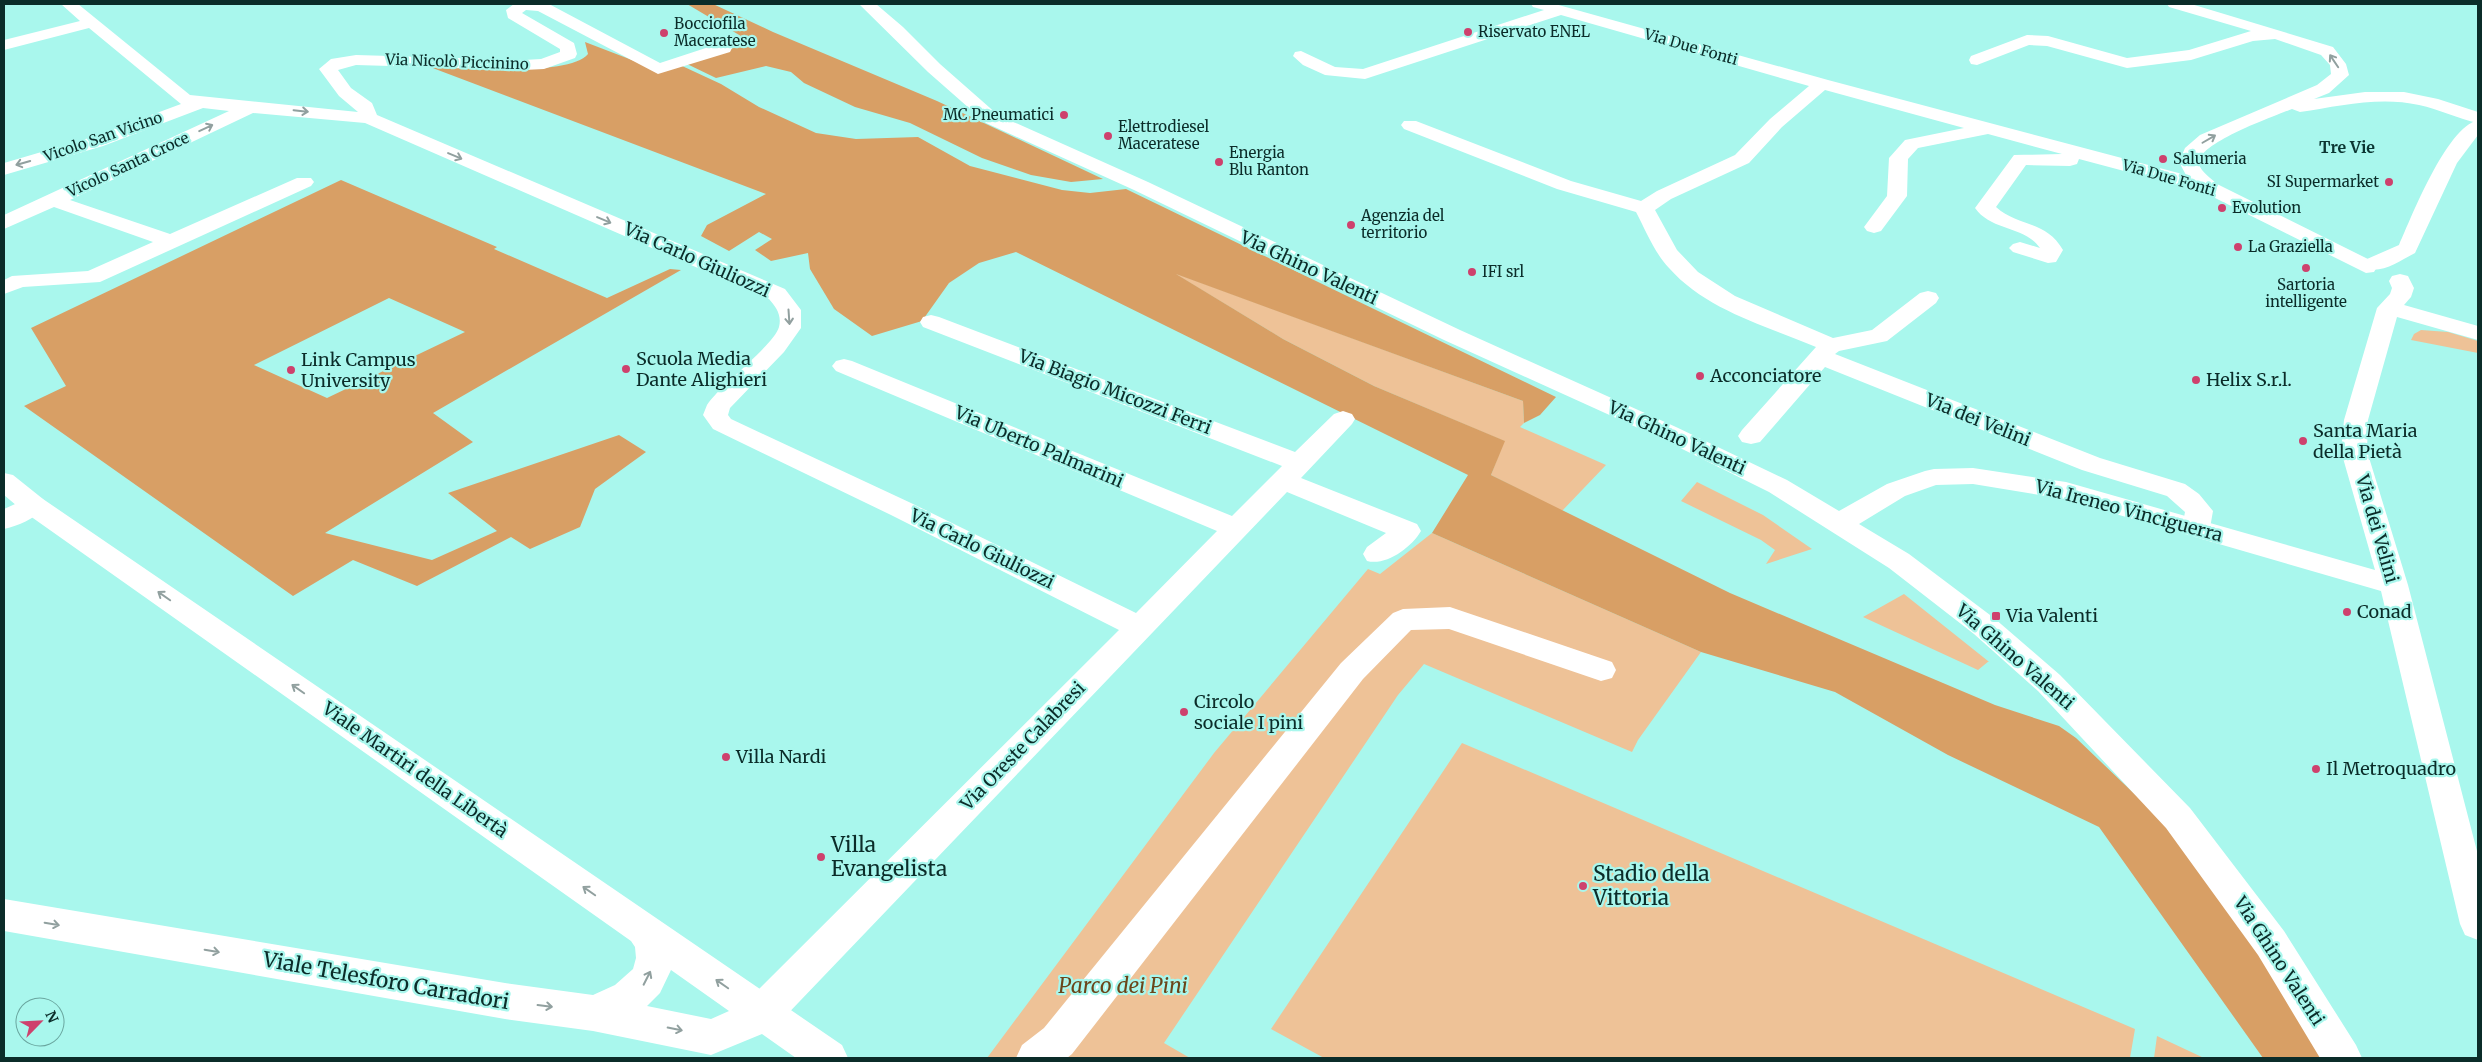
<svg xmlns="http://www.w3.org/2000/svg" width="2482" height="1062" font-family="Merriweather,serif">
<style>
.green{fill:#eec297}
.forest{fill:#d89f65;fill-rule:evenodd}
.lines{fill:none;stroke-linecap:round;stroke-linejoin:round}
.street{fill:#fff;fill-rule:evenodd}
.secondary{fill:#fff;fill-rule:evenodd}
.oneway{stroke:#91a09f}
.poi-dot{fill:#ce416d;stroke:#a9f7ed;stroke-width:2}
.labels{text-anchor:middle;stroke-width:4.5;stroke-linejoin:round;paint-order:stroke}
.far-poi-label{font-size:15px;fill:#0b2c29;stroke:#a9f7ed;text-anchor:start}
.far-street-label{font-size:15px;fill:#0b2c29;stroke:#a9f7ed}
.far-quarter-label{font-size:16px;font-weight:bold;fill:#0b3632;stroke:#a9f7ed}
.street-label{font-size:18px;fill:#0b2c29;stroke:#a9f7ed}
.poi-label{font-size:18px;fill:#0b2c29;stroke:#a9f7ed;text-anchor:start}
.near-poi-label{font-size:21px;fill:#0b2c29;stroke:#a9f7ed;text-anchor:start}
.near-street-label{font-size:21px;fill:#0b2c29;stroke:#a9f7ed}
.near-park-label{font-size:21px;font-style:italic;fill:#6b4519;stroke:#a9f7ed}
</style>
<rect width="100%" height="100%" fill="#a9f7ed"/>
<!-- green -->
<path class="green" d="M1172,272l351,129 1,22 -4,4 86,38 -44,46 -71,-36 13,-34 -130,-55 -91,-47z
M2421,330l27,2 30,9v12l-67,-13 3,-6z
M1697,482l66,33 49,34 -46,15 9,-14 -14,-10 -80,-39z
M1432,533l269,119 -63,88 -6,12 -208,-88 -26,31 -234,348 26,15h-203l227,-305 154,-184 12,5z
M1904,594l84,67h1l-11,9 -115,-53z
M1462,743l673,286 -5,29h-806l-53,-29z
M2157,1036l47,22h-50z"/>
<!-- forest -->
<path class="forest" d="M687,4h26l60,28 164,69 166,78 -32,3 -40,-7 -49,-17 -72,-35 -55,-16 -51,-24 -13,-11 -25,-6 -50,12 -29,-14 64,-22z
M585,42l73,28 22,-5 41,19 38,23 57,26 40,6 62,-2 52,29 92,24 28,3 36,-4 430,208 -16,18 -16,8 -1,-22 -347,-127 107,65 91,47 131,55 -14,34 239,118 265,112 64,21 17,12 93,89 88,117 66,114h-60l-164,-231 -151,-72 -113,-63 -134,-40 -269,-119 36,-58 -452,-223 -37,11 -30,20 -27,38 -50,15 -38,-27 -24,-40 -2,-16 -37,8 -16,-11 17,-11 -13,-7 -30,19 -28,-15 6,-11 59,-31 -336,-127c31,1 139,10 158,-13z
M341,180l156,67 -3,2 113,49 63,-29 11,1 -248,143 40,29 -148,91 107,27 65,-29 -49,-38 171,-58 27,17 -51,37 -15,38 -50,22 -19,-12 -94,49 -64,-26 -60,36 -269,-190 42,-20 -35,-58zM389,298l76,34 -138,66 -73,-33z"/>
<g class="lines">
<!-- street -->
<path class="street" d="M61,4h17l112,91 168,17 -19,-16 -20,-27 12,-10 25,-4 168,5 17,-1 19,-7v-3l-52,-31 -2,-8 8,-6h35l111,59 58,-19h12l2,4 -2,4 -72,22 -120,-63 -12,-1 -4,3 52,30 3,11 -2,4 -31,11 -20,1 -168,-5 -18,5 13,18 21,15 5,12 408,174 16,21v18l-17,24 -54,56 -2,7 3,4 180,84 225,110 81,-82 -381,-160 -4,-5 4,-5 8,-2 8,2 380,155 50,-50 -359,-139 -3,-5 3,-5 8,-2 8,2 356,135 39,-38 9,-3 9,3 3,5 -3,5 -51,54 116,46 4,7c-10,17 -35,35 -54,30l-4,-7 4,-7 19,-14 -99,-41 -510,533 -14,5 -14,-5 -5,-13 5,-13 370,-369 -228,-115 -178,-86 -10,-14 4,-10c13,-20 67,-60 72,-78 3,-12 -3,-20 -10,-28l-404,-176 -112,-10 -183,87 100,34 127,-56h14l3,4 -3,4 -211,96 -77,5 -19,7v-14l8,-4 76,-5 65,-29 -99,-35 -50,22v-14l225,-104 -26,-3 -100,38 -99,29v-12l85,-25 92,-34 -92,-76 -85,22v-10l76,-19z
M1531,4h24l273,76 358,95 -7,-13 6,-14 15,-13 117,-50 14,-11 -1,-9 -9,-10 -46,-16 -22,2 -62,19 -64,8 -80,-22 -18,-1 -52,20 -6,-1 -2,-4 2,-4 56,-21 21,1 79,22 62,-8 62,-19 -82,-24 -2,-3h24l142,43 13,17 3,11 -20,18 -15,6 51,-7h39l34,7 40,13v11c-20,-4 -39,-14 -59,-18 -39,-9 -80,1 -119,7l-8,-3c-17,7 -97,35 -93,55 2,8 12,14 18,20l157,78 3,5 -3,5 -8,1 -163,-81 -124,-33 -2,5 -7,2 -44,-1 -30,42c22,20 50,13 67,43l-7,12 -8,1 -35,-11 -4,-4 4,-4 7,-2 20,6c-15,-22 -49,-17 -65,-40l39,-53 48,-1 -74,-20 -70,14 -10,11 -1,37 -26,35 -7,2 -7,-2 -3,-4 23,-31 2,-38 16,-18 59,-12 -139,-38 -43,37 -33,36 -78,36 -16,11 22,40 21,22 37,24 98,42 39,-8 48,-37 8,-2 8,2 3,5 -3,5 -49,38 -48,10 -4,3 265,104 85,26 14,10 14,17 -3,17 -4,6 -10,3 -10,-3 -4,-6 3,-16 -18,-16 -85,-26 -257,-103 -65,75 -9,2 -9,-2 -4,-6 4,-6 74,-83c-50,-21 -110,-37 -147,-79 -15,-16 -23,-37 -33,-56l-79,-23 -153,-60 -3,-4 3,-4h12l155,60 70,20 16,-10 78,-36 35,-36 39,-33 -248,-71 -196,64 -40,-4 -22,-10 -10,-9 2,-4 6,-1 34,16 28,2 181,-59 -11,-3z
M33,496l10,3 3,6c-7,12 -28,21 -42,24v-20z
M1450,607l162,55 4,8 -4,8 -11,3 -152,-52 -38,1 -48,49 -291,375 -5,4h-51l6,-13 22,-17 297,-365 52,-50 10,-4z"/>
<!-- secondary -->
<path class="secondary" d="M859,4h17l27,23 37,37 58,51 150,67 312,148 216,97 111,53 52,31 48,-27 38,-13 9,-2 39,-1 93,14 309,88 -34,-119 3,-31 33,-112 13,-14 2,-6 -3,-7 3,-5 8,-2 8,2 6,12 -3,9 -7,8 74,21v14l-81,-23 -29,103 -1,31 41,134 70,270v85l-13,-5 -5,-11 -79,-333 -317,-92 -91,-15 -37,1 -31,11 -46,28 50,30 85,64 66,57 130,133 94,123 72,114 6,13h-42l-62,-103 -92,-127 -128,-137 -64,-57 -85,-66 -120,-76 -111,-55 -214,-97 -310,-150 -148,-67 -58,-51z
M2478,120v15l-21,28 -42,90c-14,7 -31,20 -48,16l-3,-5 3,-5 32,-14c13,-29 47,-117 79,-125z
M4,473l9,2 30,24 799,546 6,13h-52l-34,-24 -51,21 -118,-24 -88,-12 -501,-88v-32l501,84 88,12 22,-10 18,-16 3,-11 -1,-11 -4,-6 -608,-430 -19,-16zM671,970l58,41 -18,8 -64,-13 13,-13z"/>
</g>
<!-- one-way arrows -->
<defs><path id="oneway-shaft" d="M-6 0H5M1.5-3L5.5 0L1.5 3" fill="none" stroke-width="1.6" stroke-linecap="round" stroke-linejoin="round" transform="scale(1.25)"/></defs>
<g class="oneway">
<use href="#oneway-shaft" transform="translate(2334 61) rotate(-124)"/>
<use href="#oneway-shaft" transform="translate(301 111) rotate(6)"/>
<use href="#oneway-shaft" transform="translate(206 128) rotate(-25)"/>
<use href="#oneway-shaft" transform="translate(2209 139) rotate(-30)"/>
<use href="#oneway-shaft" transform="translate(455 156) rotate(23)"/>
<use href="#oneway-shaft" transform="translate(23 163) rotate(164)"/>
<use href="#oneway-shaft" transform="translate(604 220) rotate(23)"/>
<use href="#oneway-shaft" transform="translate(789 317) rotate(86)"/>
<use href="#oneway-shaft" transform="translate(164 596) rotate(-145)"/>
<use href="#oneway-shaft" transform="translate(298 689) rotate(-145)"/>
<use href="#oneway-shaft" transform="translate(589 891) rotate(-145)"/>
<use href="#oneway-shaft" transform="translate(52 924) rotate(10)"/>
<use href="#oneway-shaft" transform="translate(212 951) rotate(10)"/>
<use href="#oneway-shaft" transform="translate(647 978) rotate(-63)"/>
<use href="#oneway-shaft" transform="translate(722 984) rotate(-145)"/>
<use href="#oneway-shaft" transform="translate(545 1006) rotate(7)"/>
<use href="#oneway-shaft" transform="translate(675 1029) rotate(11)"/>
</g>
<!-- markers -->
<g class="poi-dot">
<circle cx="1468" cy="32" r="5"/>
<circle cx="664" cy="33" r="5"/>
<circle cx="1064" cy="115" r="5"/>
<circle cx="1108" cy="136" r="5"/>
<circle cx="2163" cy="159" r="5"/>
<circle cx="1219" cy="162" r="5"/>
<circle cx="2389" cy="182" r="5"/>
<circle cx="2222" cy="208" r="5"/>
<circle cx="1351" cy="225" r="5"/>
<circle cx="2238" cy="247" r="5"/>
<circle cx="2306" cy="268" r="5"/>
<circle cx="1472" cy="272" r="5"/>
<circle cx="626" cy="369" r="5"/>
<circle cx="291" cy="370" r="5"/>
<circle cx="1700" cy="376" r="5"/>
<circle cx="2196" cy="380" r="5"/>
<circle cx="2303" cy="441" r="5"/>
<circle cx="2347" cy="612" r="5"/>
<rect x="1991" y="611" width="10" height="10" rx="2.5"/>
<circle cx="1184" cy="712" r="5"/>
<circle cx="726" cy="757" r="5"/>
<circle cx="2316" cy="769" r="5"/>
<circle cx="821" cy="857" r="5"/>
<circle cx="1583" cy="886" r="5"/>
</g>
<g class="labels">
<!-- far-poi labels -->
<g class="far-poi-label">
<text x="674" y="29">Bocciofila<tspan x="674" dy="17">Maceratese</tspan></text>
<text x="1478" y="37">Riservato ENEL</text>
<text x="1054" y="120" text-anchor="end">MC Pneumatici</text>
<text x="1118" y="132">Elettrodiesel<tspan x="1118" dy="17">Maceratese</tspan></text>
<text x="1229" y="158">Energia<tspan x="1229" dy="17">Blu Ranton</tspan></text>
<text x="2173" y="164">Salumeria</text>
<text x="2379" y="187" text-anchor="end">SI Supermarket</text>
<text x="2232" y="213">Evolution</text>
<text x="1361" y="221">Agenzia del<tspan x="1361" dy="17">territorio</tspan></text>
<text x="2248" y="252">La Graziella</text>
<text x="1482" y="277">IFI srl</text>
<text x="2306" y="290" text-anchor="middle">Sartoria<tspan x="2306" dy="17">intelligente</tspan></text>
</g>
<!-- far-street labels -->
<g class="far-street-label">
<text transform="translate(1691 47) rotate(16)" y="5">Via Due Fonti</text>
<text transform="translate(457 62) rotate(2)" y="5">Via Nicolò Piccinino</text>
<text transform="translate(103 137) rotate(-19)" y="5">Vicolo San Vicino</text>
<text transform="translate(128 165) rotate(-25)" y="5">Vicolo Santa Croce</text>
<text transform="translate(2169 178) rotate(16)" y="5">Via Due Fonti</text>
</g>
<!-- far-quarter labels -->
<g class="far-quarter-label">
<text x="2347" y="153">Tre Vie</text>
</g>
<!-- street labels -->
<g class="street-label">
<text transform="translate(697 260) rotate(24)" y="6">Via Carlo Giuliozzi</text>
<text transform="translate(1309 268) rotate(25)" y="6">Via Ghino Valenti</text>
<text transform="translate(1115 392) rotate(21)" y="6">Via Biagio Micozzi Ferri</text>
<text transform="translate(1978 420) rotate(22)" y="6">Via dei Velini</text>
<text transform="translate(1677 438) rotate(25)" y="6">Via Ghino Valenti</text>
<text transform="translate(1039 447) rotate(23)" y="6">Via Uberto Palmarini</text>
<text transform="translate(2129 511) rotate(15)" y="6">Via Ireneo Vinciguerra</text>
<text transform="translate(2377 529) rotate(74)" y="6">Via dei Velini</text>
<text transform="translate(982 549) rotate(26)" y="6">Via Carlo Giuliozzi</text>
<text transform="translate(2015 657) rotate(41)" y="6">Via Ghino Valenti</text>
<text transform="translate(1023 746) rotate(-46)" y="6">Via Oreste Calabresi</text>
<text transform="translate(415 770) rotate(35)" y="6">Viale Martiri della Libertà</text>
<text transform="translate(2279 961) rotate(57)" y="6">Via Ghino Valenti</text>
</g>
<!-- poi labels -->
<g class="poi-label">
<text x="636" y="365">Scuola Media<tspan x="636" dy="21">Dante Alighieri</tspan></text>
<text x="301" y="366">Link Campus<tspan x="301" dy="21">University</tspan></text>
<text x="1710" y="382">Acconciatore</text>
<text x="2206" y="386">Helix S.r.l.</text>
<text x="2313" y="437">Santa Maria<tspan x="2313" dy="21">della Pietà</tspan></text>
<text x="2357" y="618">Conad</text>
<text x="2006" y="622">Via Valenti</text>
<text x="1194" y="708">Circolo<tspan x="1194" dy="21">sociale I pini</tspan></text>
<text x="736" y="763">Villa Nardi</text>
<text x="2326" y="775">Il Metroquadro</text>
</g>
<!-- near-poi labels -->
<g class="near-poi-label">
<text x="831" y="852">Villa<tspan x="831" dy="24">Evangelista</tspan></text>
<text x="1593" y="881">Stadio della<tspan x="1593" dy="24">Vittoria</tspan></text>
</g>
<!-- near-street labels -->
<g class="near-street-label">
<text transform="translate(386 981) rotate(10)" y="7">Viale Telesforo Carradori</text>
</g>
<!-- near-park labels -->
<g class="near-park-label">
<text x="1123" y="993">Parco dei Pini</text>
</g>
</g>
<!-- border -->
<rect width="2482" height="1062" fill="none" stroke="#0b2c29" stroke-width="10"/>
<!-- north arrow -->
<g transform="translate(40 1022) rotate(66)"><circle r="24" fill="#a9f7ed" stroke="#6aa69f"/>
<path d="M0-4L9 19L0 12L-9 19Z" fill="#ce416d"/>
<text y="-8" font-size="14" font-weight="bold" text-anchor="middle" fill="#0b2c29">N</text>
</g>
</svg>
